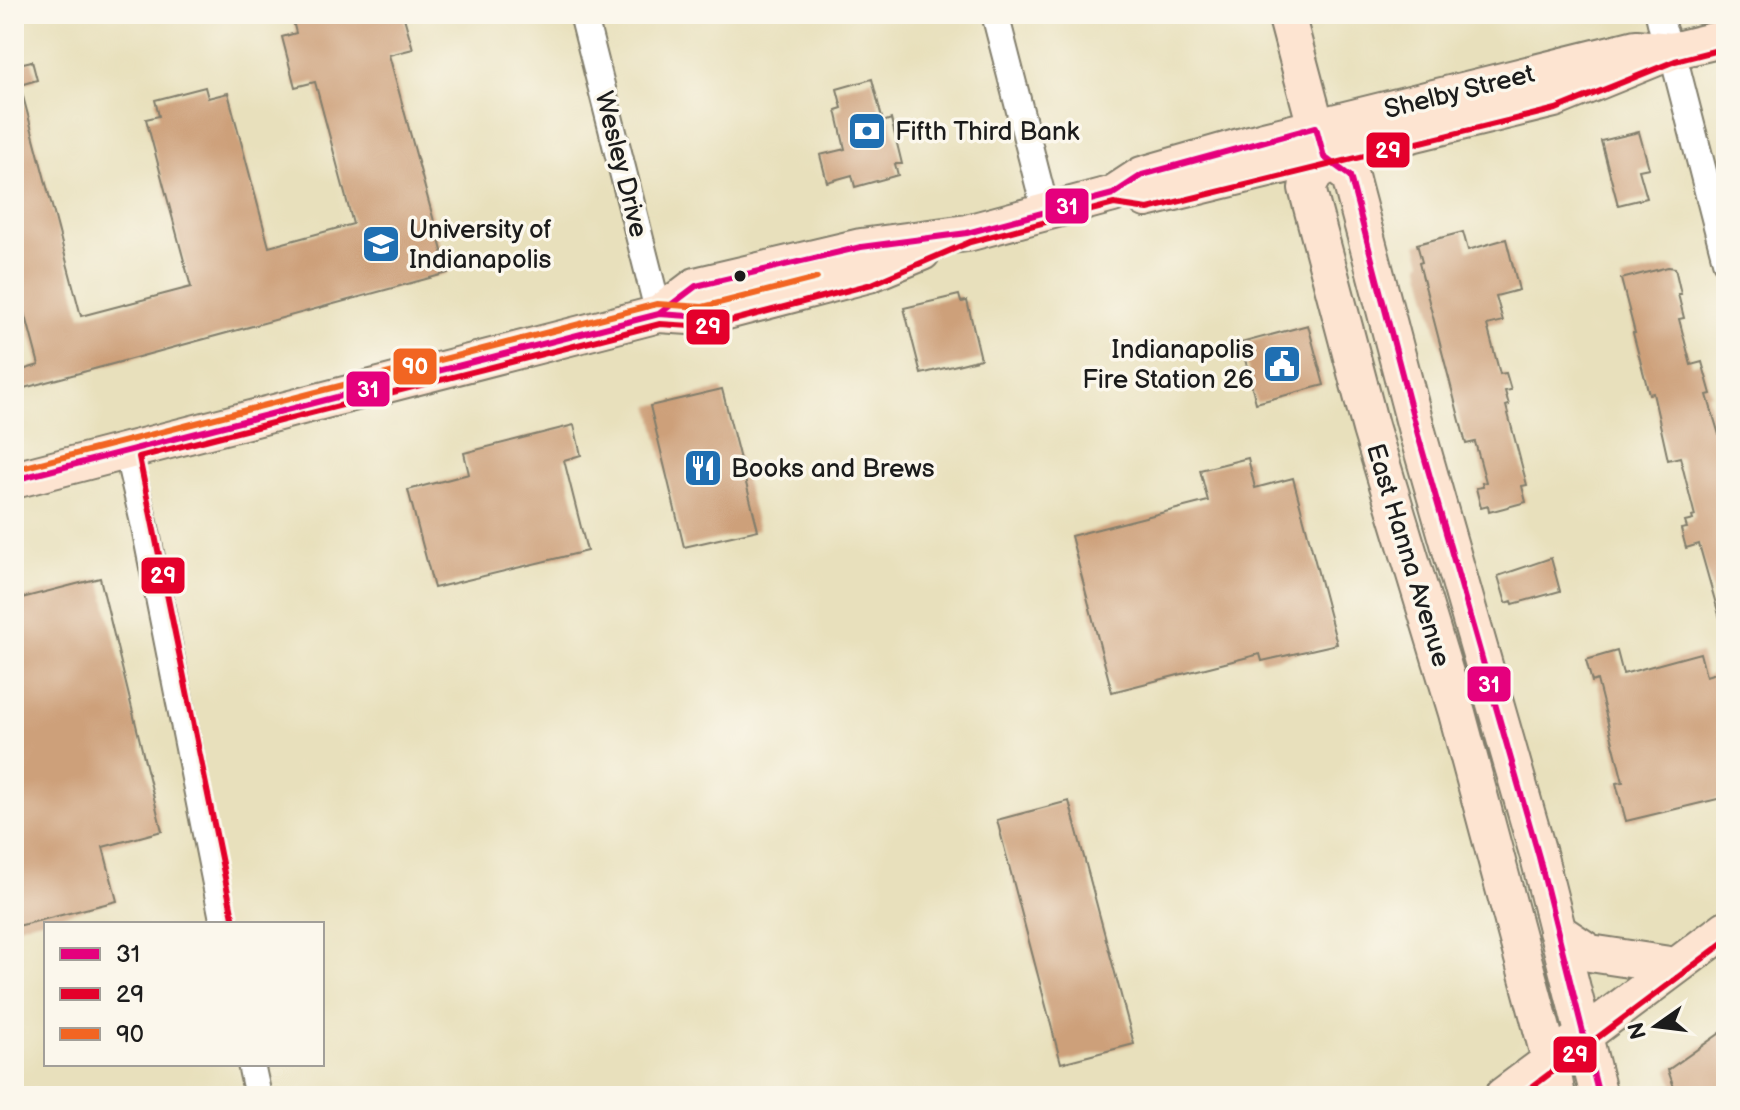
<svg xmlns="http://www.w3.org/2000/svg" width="1740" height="1110" font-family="'Balsamiq Sans',sans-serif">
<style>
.building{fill:#cda07a}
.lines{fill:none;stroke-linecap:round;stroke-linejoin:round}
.minor-casing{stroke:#827e6c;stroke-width:30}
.secondary-casing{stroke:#827e6c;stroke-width:40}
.minor{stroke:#fff;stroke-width:26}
.secondary{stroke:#fde4d1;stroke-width:36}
.bus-1-casing{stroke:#fbf7ec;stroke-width:12}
.bus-2-casing{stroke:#fbf7ec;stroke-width:12}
.bus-3-casing{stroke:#fbf7ec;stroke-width:12}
.bus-1{stroke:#e5007d;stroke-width:6}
.bus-2{stroke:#e4002b;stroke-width:6}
.bus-3{stroke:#f26522;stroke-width:6}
.bus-dot{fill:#1c1c1c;stroke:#fbf7ec;stroke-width:3}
.labels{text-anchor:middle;stroke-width:7;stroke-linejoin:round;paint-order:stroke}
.street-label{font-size:26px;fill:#1c1c1c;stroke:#fbf7ec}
.poi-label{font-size:26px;fill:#1c1c1c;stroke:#fbf7ec;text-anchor:start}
.line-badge{stroke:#fbf7ec;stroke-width:3}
.badge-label{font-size:22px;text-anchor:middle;font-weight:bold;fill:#fff}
</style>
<rect width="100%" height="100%" fill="#fbf7ec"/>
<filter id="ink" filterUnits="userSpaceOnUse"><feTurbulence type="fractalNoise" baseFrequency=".0125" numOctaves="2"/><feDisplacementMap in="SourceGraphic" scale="16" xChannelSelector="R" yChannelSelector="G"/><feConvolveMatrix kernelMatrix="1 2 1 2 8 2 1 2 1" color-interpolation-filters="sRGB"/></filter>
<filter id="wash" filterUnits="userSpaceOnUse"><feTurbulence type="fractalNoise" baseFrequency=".006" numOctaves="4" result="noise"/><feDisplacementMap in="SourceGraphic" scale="32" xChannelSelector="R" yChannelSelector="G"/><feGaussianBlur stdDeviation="1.8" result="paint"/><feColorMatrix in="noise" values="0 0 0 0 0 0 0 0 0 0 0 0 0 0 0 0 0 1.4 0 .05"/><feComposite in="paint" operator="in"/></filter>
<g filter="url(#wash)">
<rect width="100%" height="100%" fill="#e8e0bc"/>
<g id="blocks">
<!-- building -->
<path class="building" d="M304,14h99l10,35 -24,6 59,218 -424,115 -5,-17 20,-6 -25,-94v-206l18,-4 5,19 -17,5 61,231 110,-29 -45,-168 13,-3 -4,-16 50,-13 3,11 20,-5 41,154 84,-23 -38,-142 -20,5 -13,-50 14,-4 -4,-16z
M872,79l11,43 8,-3 11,45h-7l3,11 -43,12 -3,-12 -25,7 -7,-27 25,-6 -9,-39 6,-2 -5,-19z
M1639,132l10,36 -10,2 8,28 -29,7 -17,-64z
M1463,232l5,18 38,-11 13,51 -23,6 7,25 -16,4 13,49 6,-1 5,17 -6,1 4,14 -3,1 21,79 -5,1 4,16 -37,10 -1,-6 -7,2 -5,-20 7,-1 -1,-4 4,-1 -11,-40 -9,2 -47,-181 3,-1 -5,-18z
M1668,267l7,1 6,26h-3l6,24 -5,1 12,46 11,-3 9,32 -4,1 19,63v35l-9,3 9,33v93h-5l-22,-78 -13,4 -5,-19 6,-1 -2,-6 8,-2 -1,-3 3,-1 -15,-59 -12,3 -15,-67 -4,1 -16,-61h2l-14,-54z
M959,295l2,7 6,-1 14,58 -60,15 -17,-66z
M1308,325l16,60 -68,18 -15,-60z
M722,389l36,141 -74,17 -34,-141z
M574,425l7,30 -17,5 23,91 -153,37 -26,-98 61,-16 -5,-21z
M1248,458l7,30 38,-10 44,166 -75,17 -2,-7 -148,38 -41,-156 137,-35 -8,-31z
M1551,558l9,33 -47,13 -1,-3 -6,2 -8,-27z
M100,578l62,253 -59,16 14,54 -103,26v-327z
M1617,651l6,23 77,-21 6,23 20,-6v127l-100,24 -10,-38 7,-1 -26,-102 -5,2 -6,-22z
M1069,801l65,243 -73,19 -64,-243z
M1726,1029v67h-21l-8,-10 -13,10h-7l-9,-26z"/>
</g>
</g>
<g filter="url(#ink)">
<use href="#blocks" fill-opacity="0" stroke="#827e6c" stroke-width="2"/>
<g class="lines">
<!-- minor casing -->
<g class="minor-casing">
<path id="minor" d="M583,14l76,300
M995,14l51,198
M1659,14l4,17 9,20 54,210
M127,450l18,77 79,397
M251,1064l7,32"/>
</g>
<!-- secondary casing -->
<g class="secondary-casing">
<path id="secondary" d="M1286,14l38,143 26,19 2,8 66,251 121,422 60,239
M1324,157l-17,31 64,241 86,284 93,346 7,37
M1146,199l408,-100 118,-48 54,-13
M659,314l37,-28 8,-2 157,-37 106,-14 146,-39 29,-19 122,-35 372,-92 36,3
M14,480l645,-166 45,3 165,-43 53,-22
M1557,931l33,22 86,13
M1503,1096l223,-167"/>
</g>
<!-- minor -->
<use href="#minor" class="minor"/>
<!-- secondary -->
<use href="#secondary" class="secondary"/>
<!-- bus-1 casing -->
<g class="bus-1-casing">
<path id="bus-1" d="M659,314l37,-28 165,-39 106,-14 146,-39 29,-19 174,-48 8,30 26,19 68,259 121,422 60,239
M14,480l645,-166 45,3 19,-5"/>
</g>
<!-- bus-2 casing -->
<g class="bus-2-casing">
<path id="bus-2" d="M234,922l-95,-465 521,-133 47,3 165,-43 98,-42 144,-38 34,5 408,-100 119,-48 51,-13
M1520,1096l206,-155"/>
</g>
<!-- bus-3 casing -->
<g class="bus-3-casing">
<path id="bus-3" d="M14,470l643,-166 46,3 114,-29"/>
</g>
<!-- bus-1 -->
<use href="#bus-1" class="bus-1"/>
<!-- bus-2 -->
<use href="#bus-2" class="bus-2"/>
<!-- bus-3 -->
<use href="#bus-3" class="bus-3"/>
</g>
</g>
<!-- icons -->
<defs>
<g id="bank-square" transform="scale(2)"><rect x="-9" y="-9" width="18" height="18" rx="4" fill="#1f6fb2" stroke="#fbf7ec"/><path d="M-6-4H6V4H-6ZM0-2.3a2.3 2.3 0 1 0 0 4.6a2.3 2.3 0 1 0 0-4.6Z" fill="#fff"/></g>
<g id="university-square" transform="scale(2)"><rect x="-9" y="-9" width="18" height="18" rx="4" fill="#1f6fb2" stroke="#fbf7ec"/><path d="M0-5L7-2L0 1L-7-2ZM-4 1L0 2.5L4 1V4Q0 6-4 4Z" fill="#fff"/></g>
<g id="civic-square" transform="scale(2)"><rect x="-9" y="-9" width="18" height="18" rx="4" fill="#1f6fb2" stroke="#fbf7ec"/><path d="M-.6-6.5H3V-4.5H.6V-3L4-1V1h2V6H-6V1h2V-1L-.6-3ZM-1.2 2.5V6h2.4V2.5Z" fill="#fff"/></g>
<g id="restaurant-square" transform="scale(2)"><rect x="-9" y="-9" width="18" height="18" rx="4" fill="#1f6fb2" stroke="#fbf7ec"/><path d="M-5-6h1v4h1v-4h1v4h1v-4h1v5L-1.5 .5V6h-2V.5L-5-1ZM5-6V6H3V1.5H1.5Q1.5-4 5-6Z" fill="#fff"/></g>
</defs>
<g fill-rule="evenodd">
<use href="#bank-square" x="867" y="131"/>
<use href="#university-square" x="381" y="244"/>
<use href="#civic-square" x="1282" y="364"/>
<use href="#restaurant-square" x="703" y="468"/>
</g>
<!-- markers -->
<circle class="bus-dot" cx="740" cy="276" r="7"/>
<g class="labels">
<!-- street labels -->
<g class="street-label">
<text transform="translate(1459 91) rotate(-14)" y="9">Shelby Street</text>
<text transform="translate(622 164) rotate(76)" y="9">Wesley Drive</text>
<text transform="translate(1409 555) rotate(73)" y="9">East Hanna Avenue</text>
</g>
<!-- poi labels -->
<g class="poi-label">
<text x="895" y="140">Fifth Third Bank</text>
<text x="409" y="238">University of<tspan x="409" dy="30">Indianapolis</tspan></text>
<text x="1254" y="358" text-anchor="end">Indianapolis<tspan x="1254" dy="30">Fire Station 26</tspan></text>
<text x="731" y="477">Books and Brews</text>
</g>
</g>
<g class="line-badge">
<rect x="1365" y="131" width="46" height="38" rx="8" fill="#e4002b"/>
<rect x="1044" y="187" width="46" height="38" rx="8" fill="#e5007d"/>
<rect x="685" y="308" width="46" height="38" rx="8" fill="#e4002b"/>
<rect x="392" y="347" width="46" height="39" rx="8" fill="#f26522"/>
<rect x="345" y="370" width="46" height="38" rx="8" fill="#e5007d"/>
<rect x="140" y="556" width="46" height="39" rx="8" fill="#e4002b"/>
<rect x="1466" y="665" width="46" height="38" rx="8" fill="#e5007d"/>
<rect x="1552" y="1035" width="46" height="39" rx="8" fill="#e4002b"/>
</g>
<g class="badge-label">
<text x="1388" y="158">29</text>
<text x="1067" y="214">31</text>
<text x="708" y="334">29</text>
<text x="415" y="374">90</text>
<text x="368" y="397">31</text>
<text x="163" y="583">29</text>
<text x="1489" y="692">31</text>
<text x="1575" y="1062">29</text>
</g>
<!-- margin -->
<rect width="1740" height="1110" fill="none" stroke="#fbf7ec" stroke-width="48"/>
<!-- legend -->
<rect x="44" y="922" width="280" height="144" fill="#fbf7ec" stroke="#a29f99" stroke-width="2"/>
<rect x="60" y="948" width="40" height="12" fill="#e5007d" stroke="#a29f99" stroke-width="2"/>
<text x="116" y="962" font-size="24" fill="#1c1c1c">31</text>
<rect x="60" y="988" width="40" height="12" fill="#e4002b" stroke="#a29f99" stroke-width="2"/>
<text x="116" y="1002" font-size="24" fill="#1c1c1c">29</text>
<rect x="60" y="1028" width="40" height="12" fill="#f26522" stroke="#a29f99" stroke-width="2"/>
<text x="116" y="1042" font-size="24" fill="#1c1c1c">90</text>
<!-- north arrow -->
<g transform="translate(1656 1026) rotate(256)" stroke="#fbf7ec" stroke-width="6" paint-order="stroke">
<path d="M0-6L14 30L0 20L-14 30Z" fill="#1c1c1c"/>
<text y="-12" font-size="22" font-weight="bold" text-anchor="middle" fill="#1c1c1c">N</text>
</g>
</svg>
